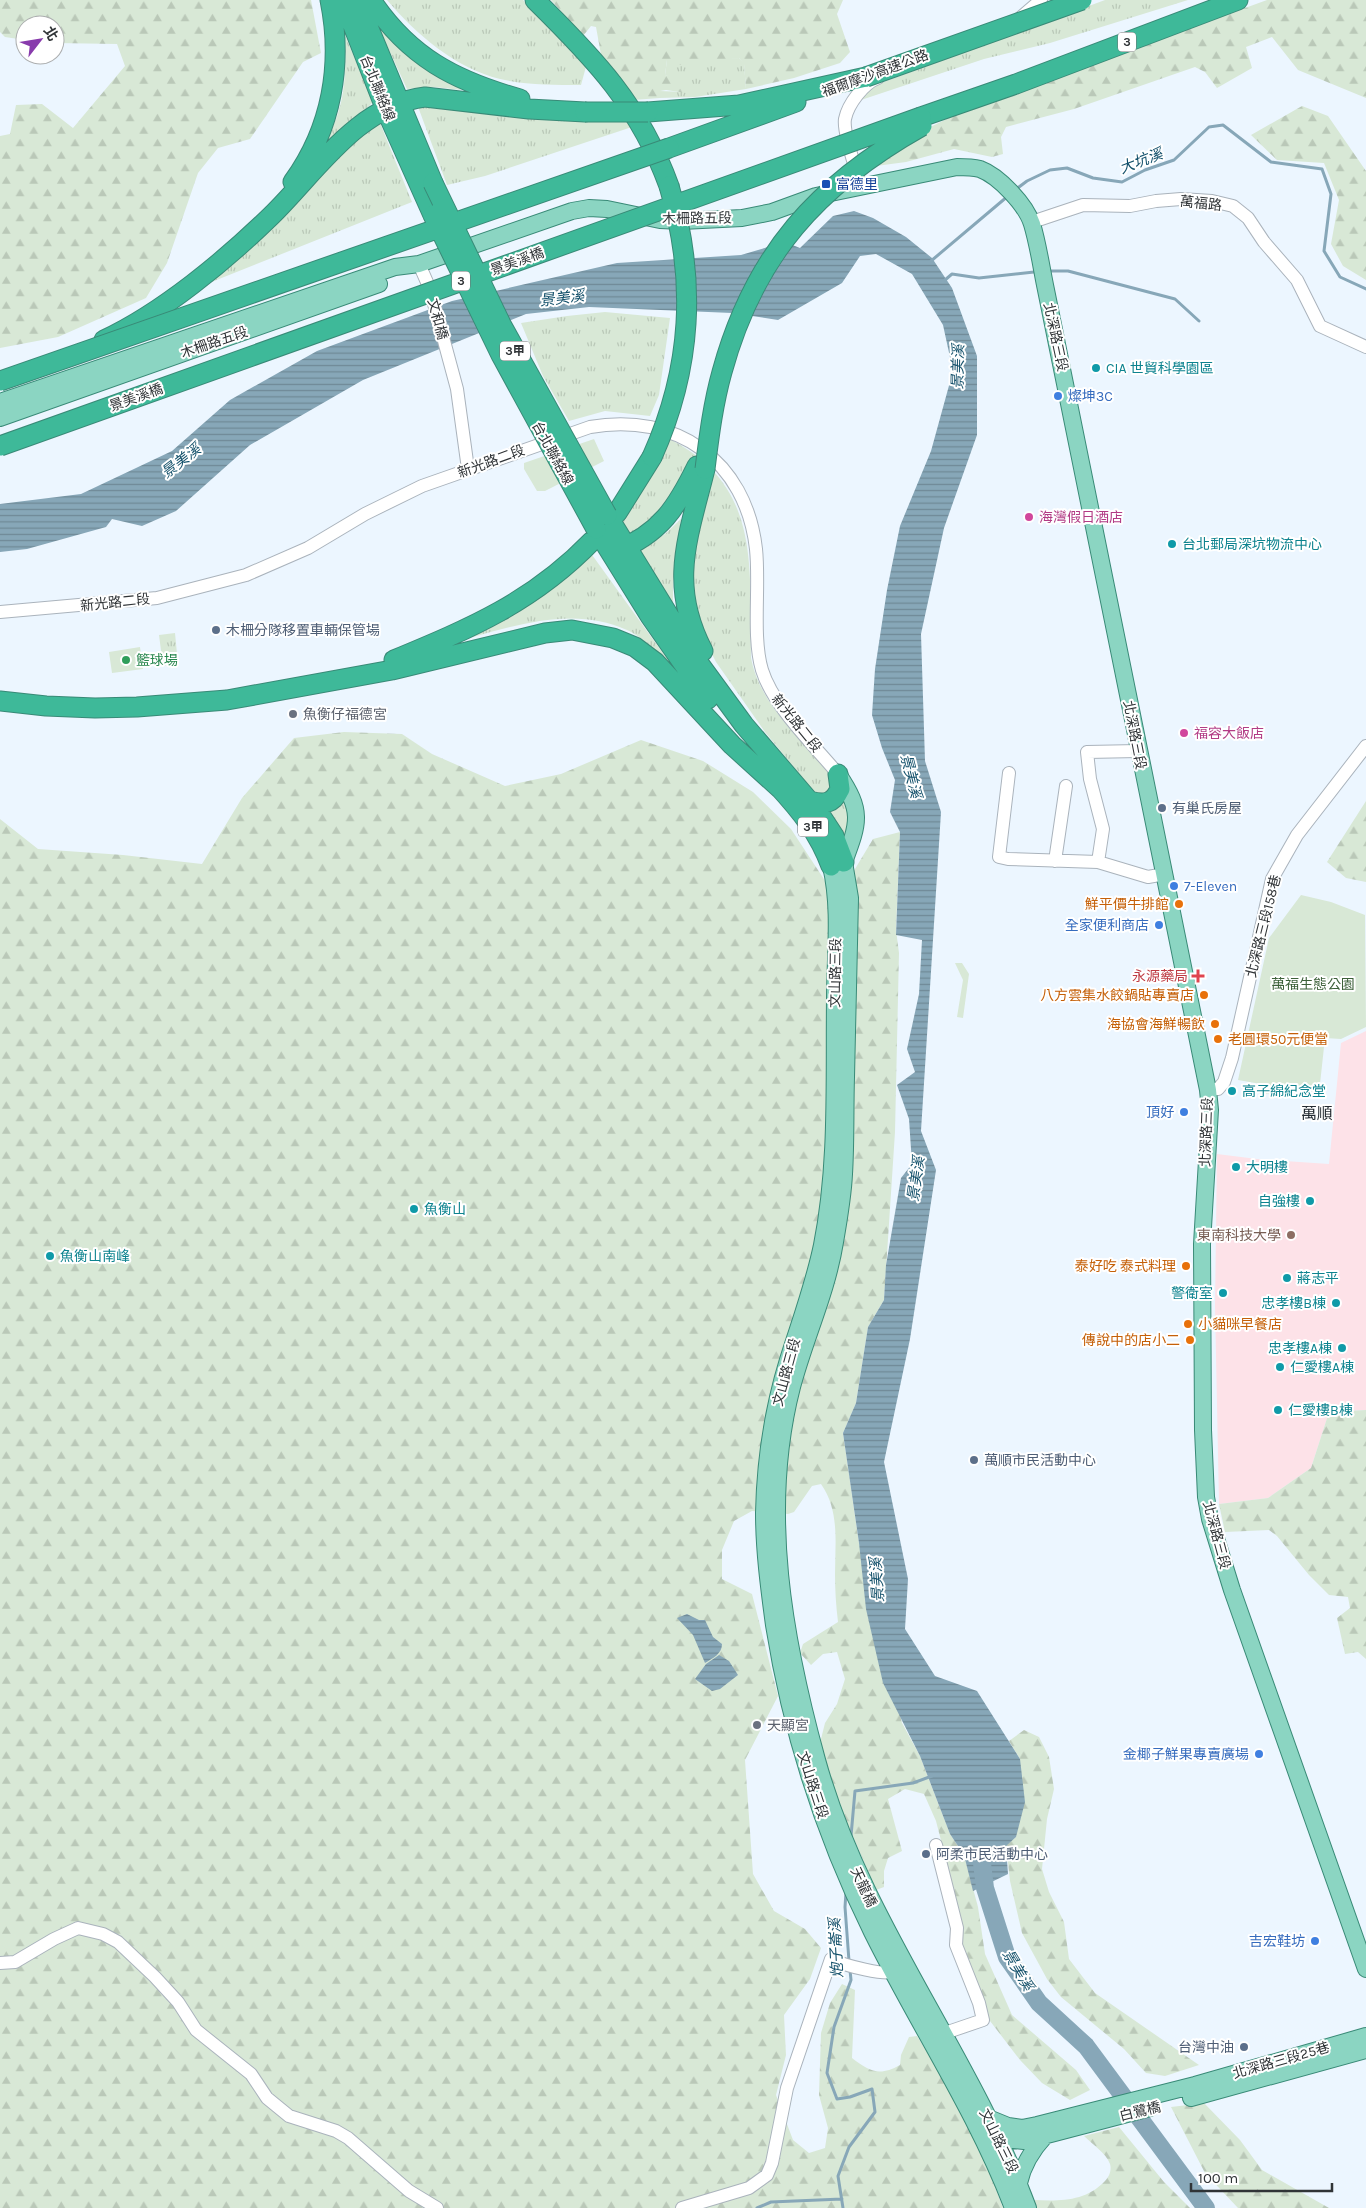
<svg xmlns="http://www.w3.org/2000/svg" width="1366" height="2208" font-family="Karla,'Noto Sans TC',sans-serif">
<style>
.education{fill:#fde2e8}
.grass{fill:url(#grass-tufts)}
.forest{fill:url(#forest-firs)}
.green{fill:#d8e8d6}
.water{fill:url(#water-rules)}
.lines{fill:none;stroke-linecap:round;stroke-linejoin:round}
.stream{stroke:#87a7b8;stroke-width:3}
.river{stroke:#87a7b8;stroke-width:18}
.minor-casing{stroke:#aab3bc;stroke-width:14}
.major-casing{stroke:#398a77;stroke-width:18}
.highway-casing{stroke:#398a77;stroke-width:21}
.minor{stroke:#fff;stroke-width:12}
.major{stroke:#8bd5c2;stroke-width:16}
.highway{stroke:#3eb999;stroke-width:19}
.highway-bridge-casing{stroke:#398a77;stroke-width:21;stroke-linecap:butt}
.highway-bridge{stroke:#3eb999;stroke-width:19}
.transit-dot{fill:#1a4fb4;stroke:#fff;stroke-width:2}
.culture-dot{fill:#0f9aa8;stroke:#fff;stroke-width:2}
.shop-dot{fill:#3f7fe0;stroke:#fff;stroke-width:2}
.hotel-dot{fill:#d1479c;stroke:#fff;stroke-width:2}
.service-dot{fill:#5c6f8a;stroke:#fff;stroke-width:2}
.leisure-dot{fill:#2e9e5b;stroke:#fff;stroke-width:2}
.worship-dot{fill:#6b7280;stroke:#fff;stroke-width:2}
.food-dot{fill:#e8710a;stroke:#fff;stroke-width:2}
.health-dot{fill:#e0444e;stroke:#fff;stroke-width:2}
.education-dot{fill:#8d6e63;stroke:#fff;stroke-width:2}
.labels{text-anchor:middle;stroke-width:4;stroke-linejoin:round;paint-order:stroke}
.shield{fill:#fff;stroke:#6e7173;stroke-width:1}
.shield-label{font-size:12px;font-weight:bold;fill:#303437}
.street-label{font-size:14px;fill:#303437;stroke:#fff}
.transit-label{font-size:14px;fill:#164399;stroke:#fff;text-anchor:start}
.culture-label{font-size:14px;fill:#0d838f;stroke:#fff;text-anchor:start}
.shop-label{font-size:14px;fill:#366cbe;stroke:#fff;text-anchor:end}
.hotel-label{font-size:14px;fill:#b23c85;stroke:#fff;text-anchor:start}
.service-label{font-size:14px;fill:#4e5e75;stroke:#fff;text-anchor:start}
.leisure-label{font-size:14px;fill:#27864d;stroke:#fff;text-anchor:start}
.worship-label{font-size:14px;fill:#5b616d;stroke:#fff;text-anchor:start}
.food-label{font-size:14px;fill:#c56008;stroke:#fff;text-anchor:end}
.health-label{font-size:14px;fill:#be3a42;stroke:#fff;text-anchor:end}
.park-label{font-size:14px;fill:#3c6039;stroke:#fff}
.education-label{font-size:14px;fill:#785e54;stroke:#fff;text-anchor:end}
.water-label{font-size:15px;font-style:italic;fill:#14516b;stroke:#fff}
.quarter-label{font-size:16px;fill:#242b32;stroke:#fff}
</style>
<defs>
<pattern id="grass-tufts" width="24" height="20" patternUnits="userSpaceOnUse" patternTransform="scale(1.25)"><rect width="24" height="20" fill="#d8e8d6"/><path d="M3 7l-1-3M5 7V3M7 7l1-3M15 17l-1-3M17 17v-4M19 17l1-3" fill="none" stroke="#bac8b8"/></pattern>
<pattern id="forest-firs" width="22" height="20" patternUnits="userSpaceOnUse" patternTransform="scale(1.25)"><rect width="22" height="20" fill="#d8e8d6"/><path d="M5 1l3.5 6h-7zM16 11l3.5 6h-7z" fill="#bac8b8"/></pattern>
<pattern id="water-rules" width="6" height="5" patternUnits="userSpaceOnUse" patternTransform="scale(1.25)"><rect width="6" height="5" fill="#87a7b8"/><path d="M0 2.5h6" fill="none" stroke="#6f8996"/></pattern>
</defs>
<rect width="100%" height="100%" fill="#ecf6ff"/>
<!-- education -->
<path class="education" d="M1366,1031v379l-37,2 -18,56 -43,30 -49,6 -4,-198 2,-152 40,5 72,5 12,-121z"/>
<!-- grass -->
<path class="grass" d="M387,0h136l64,63 -6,22c-27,0 -55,0 -81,-6 -45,-11 -84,-45 -113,-79z
M1105,0h83l-138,43 -66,16 -123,41 7,-10 13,-7z
M378,26l53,46 31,18 -28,-3 -27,2z
M345,35l28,67 -58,57c6,-12 14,-23 19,-35 12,-27 12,-60 11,-89z
M739,58l5,5 2,26 -51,8 -35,1 -1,-7 28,1 -14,-14 -8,-3 2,-15z
M417,104l236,16 -168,56 -38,9z
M380,123l32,79 -213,85 157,-148z
M605,312l65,6 -11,77 -9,21 -45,-5 -36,10 -26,-45 -22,-53 46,-7z
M665,437c98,46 84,130 86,221 9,48 52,82 81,119l2,4 -8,14 -10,-1 -51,-62 -49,-70 -18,-35 -9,-52 21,-103 -54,48 -25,15 -10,-16z
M681,519l-8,62v36l-33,-67 25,-16z
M590,552l93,129c-16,-16 -34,-41 -56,-51 -59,-27 -124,0 -183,15z
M175,633l3,31 -15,2 -4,-31z
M844,797l6,16 -5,24 -17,-28z"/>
<!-- forest -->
<path class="forest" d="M0,0h311l10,53 -18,9 -53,77 -32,9 -20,25 -31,90 -21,35 -88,39 -58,11v-212l10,-2 6,-29 26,-1 31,24 52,-62 -8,-22 -62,-1v-18h-30v15l-20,-3 -5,-5z
M551,0h292l-6,14 13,38 -10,11 -46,15 -48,11 -2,-25 -5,-6 -58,7 -14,-5 -2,15 22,5v13l-21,-3 -6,1v7l-27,2 -31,-40 -6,-33 -5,-1 -8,10z
M1267,0h99v98l-68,-28 -26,-33 -26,10 6,21 -35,20 -12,-16 -10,-5 -121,42 -68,18 -5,10 2,17 -11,3 -38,-8 -48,13 -30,4 42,-33 47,-23z
M1302,106l26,10 38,55v109l-23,-14 -12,-22 8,-44 -15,-37 -47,-3 -26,-25z
M344,732l58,2 30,20 73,32 56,-12 80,-34 62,21 50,31 38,37 46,70 36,-60 27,-7 -4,98 3,23 -4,179 -11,168 -16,27 -12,76 -13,30 16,110 43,180 18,33 30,78 14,21 14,52 7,47 27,61 64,55 14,20 -20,10 -28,-17 -22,-23 -30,-39 -29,-75 -1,-24 -16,-70 -8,-31 -12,-27 -19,-5 -17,10 14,52 -14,7 -4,13v16l-8,3 -43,-100 -14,-43 6,-24 12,-19 8,-25 -8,-27 -14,2 -12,11 -11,-12 3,-9 35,-22c-2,-16 -3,-32 -3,-47 0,-32 5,-64 -14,-91l-9,2 -18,26 -6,2 -36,-3 -18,10 -12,29v29l30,15 26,102 -33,64 8,114 21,37 31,18 16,19 -11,31 -26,36 2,40 -10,40 17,45 16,13 16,-5 3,-20 -9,-33 2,-62 9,-30 12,-19 13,6 -3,68c17,13 27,19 48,7l1,-10 8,-18 8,-1c34,54 65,112 86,172h-1003v-1389l38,30 85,6 79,9 40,-66 52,-60z
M1366,801v81l-20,-4 -19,-16z
M1366,1410v249l-8,-7 -13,2 -8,-36 13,-10 -2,-11 -19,-2 -20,-20 -32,-39 -8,-6 -44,2 -6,-28 49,-6 43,-30 18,-56z
M1024,1730l15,7 10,20 5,32 -7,30 -5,50 7,23 15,30 5,37 26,34 104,72 -34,11 -19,-3 -22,-24 -63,-52 -14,-18 -25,-46 -12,-52 -4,-36 10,-8 4,-78 -11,-18z
M1204,2103l36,37 22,30 67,38h-91l-33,-35 -34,-66z
M1119,2127l45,55 26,26h-154l-3,-8c27,1 52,2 72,-19 4,-4 7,-11 5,-17 -4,-11 -18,-20 -26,-28z"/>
<!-- green -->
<path class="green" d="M594,439l10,22 -59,30h-8l-13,-22v-6z
M140,647l3,22 -31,4 -3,-21z
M1301,895l30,7 34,13 1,112 -25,12 -16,-1 -6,55 -42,-7 -3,7 -8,1 -5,-10 -23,-4 31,-142z
M955,963h7l7,11 -6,44 -6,-1 6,-37z"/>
<!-- water -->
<path class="water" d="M854,211l19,7 33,19 26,21 20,30 25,68v79l-33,93 -23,106 4,127 16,51 -20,319 15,39 -26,169 -26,123 24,117 -3,50 30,47 42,15 43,68 5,43 -9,35 -10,9 2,28 -35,17 -9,-36 -14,-21 -30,-78 -37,-73 -17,-74 -7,-66 -16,-110 13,-30 12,-76 16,-27 2,-35 15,-87 11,-14 -3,-45 -12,-34 18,-13 -8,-23 12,-55 3,-54 -26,-5 4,-103 -10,-20 5,-32 -13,-32 -10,-33 3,-46 12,-79 13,-64 31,-75 22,-80 -10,-46 -31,-51 -36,-20 -16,2 -18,27 -64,37 -46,-7 -143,-6 -63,7 -163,66 -113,65 -74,66 -34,15 -30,-7 -6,8 -79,22 -27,3v-48l81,-10 91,-43 58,-51 87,-49 135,-50 165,-38 124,-8 44,-13 15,6 33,-32z
M687,1614l12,6h6l8,17 9,7c0,10 -9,14 -17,19l-12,-28 -16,-17z
M719,1655l10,6 9,14 -18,14 -8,2 -17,-12 11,-15z"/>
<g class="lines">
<!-- stream -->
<path class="stream" d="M1015,190l12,-9 23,-11 17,-2 26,10 29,4 23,-12 29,-10 35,-33 14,-2 48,37 51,7 9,25 -7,57 16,26 26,12
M931,261l77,-65
M1051,271h17l107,28 24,22
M945,280l7,-6 27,4 55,-6
M851,1836l4,-45 58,-8 19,-7
M846,1892l-1,15 4,54
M757,2208l14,-6 71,-3
M843,2208l-5,-32 11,-29 26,-35 -3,-23 -22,8 -13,2 -10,-26 7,-46 17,-47 -1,-10"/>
<!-- river -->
<path class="river" d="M982,1863l3,25 22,69 32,46 47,43 120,162"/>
<!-- minor casing -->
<g class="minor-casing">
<path id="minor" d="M1020,18l21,-18
M858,176c-4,-12 -15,-46 -13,-57 3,-15 19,-36 33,-41
M1032,222l51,-17 47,1 26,-5 25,-2 31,2 21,5 15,12 16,24 33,38 23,46 46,21
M419,264l11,25 27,100 11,80
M0,612l157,-14 89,-23 62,-27 57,-34 57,-28 168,-59c86,-15 156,33 166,122 4,37 -4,88 6,121 11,36 52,75 76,104
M1009,773l-10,84 9,2 90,3 50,15 17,-3
M1055,861l11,-75
M1098,862l5,-33 -13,-50 -3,-27 51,-1
M1208,1090l10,-1 6,-7 8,-24 40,-179 25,-44 69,-89
M936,1845l21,83 -1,17 23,58 4,17 -41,14
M0,1963l15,-1 39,-23 24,-11 25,6 15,8 37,35 23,25 18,28 55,44 16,24 22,18 47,15 12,7 61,53 28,17
M682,2208l67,-20 18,-13 5,-12 15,-75 44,-129c12,6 56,18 67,12"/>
</g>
<!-- major casing -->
<g class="major-casing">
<path id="major" d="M0,402l395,-135 24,-3 153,-53 17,-3 18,1 53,11 22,1 60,-3 30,-6 44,-16 141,-29c8,0 15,0 23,2 19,7 46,36 52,55 6,20 9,41 13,61l163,805 2,20 -8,134 1,186 3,67 4,22 22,71 134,379
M0,418l379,-134
M838,774c25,37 21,48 6,88
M844,862l6,36c-1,60 -3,120 -4,179 -1,32 0,65 -2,97 -1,22 -5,45 -9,68 -8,50 -30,96 -43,145 -32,124 -8,253 25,373 45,163 153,292 211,448
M842,863l-11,3c10,43 4,90 4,133 -1,82 3,166 -13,246 -8,39 -22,77 -34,115 -15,49 -23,102 -24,153 0,37 5,75 10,112 17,107 50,210 98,307 46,93 104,179 141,276
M1191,2098l175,-48
M986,2117l22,9 14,2 15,-3 158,-40 171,-49
M992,2138l32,3 126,-33
M1019,2183c4,-18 13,-33 26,-47"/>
</g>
<!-- highway casing -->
<g class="highway-casing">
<path id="highway" d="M343,0l43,110 47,105
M357,0l76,183
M371,0c38,57 84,81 149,99
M535,0c60,59 105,106 134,186
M648,112l91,-7 127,-28
M921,117l95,-33 222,-84
M669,148l127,-46
M293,182c39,-54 50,-118 37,-182
M104,340c58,-27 122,-80 168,-125 44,-43 86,-110 153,-118l104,12 56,3
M617,513l35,-56
M607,515l88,143 49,67 73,85 17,26 10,26
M596,529l54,87 58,83
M616,551c44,-17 61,-44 81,-85
M703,651c-35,-67 -15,-113 2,-182
M394,660c77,-32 139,-58 198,-119
M0,701l46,5 49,2 42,-1 90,-7 165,-30 153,-37 27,-3 41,8 22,9 20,15 77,83 53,48
M777,785c23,25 42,48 54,81
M810,801c14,4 23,3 30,-12l-2,-15"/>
</g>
<!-- minor -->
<use href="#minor" class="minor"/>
<!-- major -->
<use href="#major" class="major"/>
<!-- highway -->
<use href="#highway" class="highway"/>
<!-- highway-bridge casing -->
<g class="highway-bridge-casing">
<path id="highway-bridge" d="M866,77l216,-77
M585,112h63
M433,183l68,141 106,191
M433,215l68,140 95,174
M0,381l669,-233
M0,446l921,-329
M652,457c40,-89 45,-177 17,-271
M705,469c4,-32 8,-65 17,-97 32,-117 95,-187 200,-246"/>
</g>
<!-- highway-bridge -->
<use href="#highway-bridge" class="highway-bridge"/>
</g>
<!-- markers -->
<rect class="transit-dot" x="821" y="179" width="10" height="10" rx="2.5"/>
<g class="culture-dot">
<circle cx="1096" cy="368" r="5"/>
<circle cx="1172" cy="544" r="5"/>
<circle cx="1232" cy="1091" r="5"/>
<circle cx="1236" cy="1167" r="5"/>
<circle cx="1310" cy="1201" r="5"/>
<circle cx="414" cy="1209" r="5"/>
<circle cx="50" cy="1256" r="5"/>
<circle cx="1287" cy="1278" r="5"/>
<circle cx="1223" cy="1293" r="5"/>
<circle cx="1336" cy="1303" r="5"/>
<circle cx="1342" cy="1348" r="5"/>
<circle cx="1280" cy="1367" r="5"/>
<circle cx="1278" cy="1410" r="5"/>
</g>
<g class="shop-dot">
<circle cx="1058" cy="396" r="5"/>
<circle cx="1174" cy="886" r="5"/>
<circle cx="1159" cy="925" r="5"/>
<circle cx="1184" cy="1112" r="5"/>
<circle cx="1259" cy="1754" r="5"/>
<circle cx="1315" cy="1941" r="5"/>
</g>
<g class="hotel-dot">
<circle cx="1029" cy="517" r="5"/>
<circle cx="1184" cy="733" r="5"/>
</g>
<g class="service-dot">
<circle cx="216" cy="630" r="5"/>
<circle cx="1162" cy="808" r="5"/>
<circle cx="974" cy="1460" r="5"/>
<circle cx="926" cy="1854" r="5"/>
<circle cx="1244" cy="2047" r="5"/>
</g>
<circle class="leisure-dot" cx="126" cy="660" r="5"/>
<g class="worship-dot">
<circle cx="293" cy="714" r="5"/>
<circle cx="757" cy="1725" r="5"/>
</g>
<g class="food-dot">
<circle cx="1179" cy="904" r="5"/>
<circle cx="1204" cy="995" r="5"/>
<circle cx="1215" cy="1024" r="5"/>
<circle cx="1218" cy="1039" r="5"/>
<circle cx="1186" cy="1266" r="5"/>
<circle cx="1188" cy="1324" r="5"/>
<circle cx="1190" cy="1340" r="5"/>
</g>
<path class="health-dot" d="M1195.5 968.5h5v5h5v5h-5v5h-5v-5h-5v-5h5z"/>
<circle class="education-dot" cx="1291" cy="1235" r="5"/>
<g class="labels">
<!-- shield labels -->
<g class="shield">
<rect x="1118" y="32.5" width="18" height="19" rx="4"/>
<rect x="452" y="271.5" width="18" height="19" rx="4"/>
<rect x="500" y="341.5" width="30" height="19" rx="4"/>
<rect x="798" y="817.5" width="30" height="19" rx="4"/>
</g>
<g class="shield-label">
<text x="1127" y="46">3</text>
<text x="461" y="285">3</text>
<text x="515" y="355">3甲</text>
<text x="813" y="831">3甲</text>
</g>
<!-- street labels -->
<g class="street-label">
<text transform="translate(875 73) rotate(-20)" y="5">福爾摩沙高速公路</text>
<text transform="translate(378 88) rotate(68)" y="5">台北聯絡線</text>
<text transform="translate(1201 203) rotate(6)" y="5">萬福路</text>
<text transform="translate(697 218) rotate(-1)" y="5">木柵路五段</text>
<text transform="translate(517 261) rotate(-20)" y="5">景美溪橋</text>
<text transform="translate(438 319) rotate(75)" y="5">文和橋</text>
<text transform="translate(1056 337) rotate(78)" y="5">北深路三段</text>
<text transform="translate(214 342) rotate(-19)" y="5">木柵路五段</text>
<text transform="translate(136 397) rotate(-20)" y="5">景美溪橋</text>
<text transform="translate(553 453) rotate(61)" y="5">台北聯絡線</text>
<text transform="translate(491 461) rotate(-20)" y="5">新光路二段</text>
<text transform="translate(115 602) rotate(-6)" y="5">新光路二段</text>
<text transform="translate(797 723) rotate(51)" y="5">新光路二段</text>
<text transform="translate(1135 735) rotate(79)" y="5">北深路三段</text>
<text transform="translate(1263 926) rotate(-76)" y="5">北深路三段158巷</text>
<text transform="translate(835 973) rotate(-89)" y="5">文山路三段</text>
<text transform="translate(1206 1132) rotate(-88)" y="5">北深路三段</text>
<text transform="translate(786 1372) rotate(-75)" y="5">文山路三段</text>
<text transform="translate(1217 1535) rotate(75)" y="5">北深路三段</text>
<text transform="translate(813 1785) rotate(72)" y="5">文山路三段</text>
<text transform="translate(864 1887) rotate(65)" y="5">天龍橋</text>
<text transform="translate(1281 2060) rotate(-16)" y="5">北深路三段25巷</text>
<text transform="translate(1140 2111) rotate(-14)" y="5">白鷺橋</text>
<text transform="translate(999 2141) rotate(64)" y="5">文山路三段</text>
</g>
<!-- transit labels -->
<g class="transit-label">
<text x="836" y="189">富德里</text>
</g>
<!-- culture labels -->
<g class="culture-label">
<text x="1106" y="373">CIA 世貿科學園區</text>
<text x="1182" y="549">台北郵局深坑物流中心</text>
<text x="1242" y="1096">高子綿紀念堂</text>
<text x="1246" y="1172">大明樓</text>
<text x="1300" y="1206" text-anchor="end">自強樓</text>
<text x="424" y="1214">魚衡山</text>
<text x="60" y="1261">魚衡山南峰</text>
<text x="1297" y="1283">蔣志平</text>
<text x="1213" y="1298" text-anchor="end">警衛室</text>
<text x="1326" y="1308" text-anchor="end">忠孝樓B棟</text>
<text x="1332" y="1353" text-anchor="end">忠孝樓A棟</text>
<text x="1290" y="1372">仁愛樓A棟</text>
<text x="1288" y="1415">仁愛樓B棟</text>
</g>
<!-- shop labels -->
<g class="shop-label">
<text x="1068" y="401" text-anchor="start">燦坤3C</text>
<text x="1184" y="891" text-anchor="start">7-Eleven</text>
<text x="1149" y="930">全家便利商店</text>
<text x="1174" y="1117">頂好</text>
<text x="1249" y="1759">金椰子鮮果專賣廣場</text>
<text x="1305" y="1946">吉宏鞋坊</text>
</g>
<!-- hotel labels -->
<g class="hotel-label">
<text x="1039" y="522">海灣假日酒店</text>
<text x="1194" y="738">福容大飯店</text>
</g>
<!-- service labels -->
<g class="service-label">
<text x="226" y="635">木柵分隊移置車輛保管場</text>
<text x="1172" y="813">有巢氏房屋</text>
<text x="984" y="1465">萬順市民活動中心</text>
<text x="936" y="1859">阿柔市民活動中心</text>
<text x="1234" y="2052" text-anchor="end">台灣中油</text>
</g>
<!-- leisure labels -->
<g class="leisure-label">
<text x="136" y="665">籃球場</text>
</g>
<!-- worship labels -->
<g class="worship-label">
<text x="303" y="719">魚衡仔福德宮</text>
<text x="767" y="1730">天顯宮</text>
</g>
<!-- food labels -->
<g class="food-label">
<text x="1169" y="909">鮮平價牛排館</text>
<text x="1194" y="1000">八方雲集水餃鍋貼專賣店</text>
<text x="1205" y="1029">海協會海鮮暢飲</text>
<text x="1228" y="1044" text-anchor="start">老圓環50元便當</text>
<text x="1176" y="1271">泰好吃 泰式料理</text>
<text x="1198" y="1329" text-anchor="start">小貓咪早餐店</text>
<text x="1180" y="1345">傳說中的店小二</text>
</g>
<!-- health labels -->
<g class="health-label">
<text x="1188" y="981">永源藥局</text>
</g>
<!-- park labels -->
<g class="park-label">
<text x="1313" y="989">萬福生態公園</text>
</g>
<!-- education labels -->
<g class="education-label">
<text x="1281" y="1240">東南科技大學</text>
</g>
<!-- water labels -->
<g class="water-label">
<text transform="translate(1141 161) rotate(-21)" y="5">大坑溪</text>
<text transform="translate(562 298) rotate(-7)" y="5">景美溪</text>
<text transform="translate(958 367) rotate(-89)" y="5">景美溪</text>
<text transform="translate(181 461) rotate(-38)" y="5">景美溪</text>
<text transform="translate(911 776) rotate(76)" y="5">景美溪</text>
<text transform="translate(916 1179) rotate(-82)" y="5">景美溪</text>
<text transform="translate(877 1580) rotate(-94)" y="5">景美溪</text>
<text transform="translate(836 1948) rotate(-93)" y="5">炮子崙溪</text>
<text transform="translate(1018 1970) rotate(59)" y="5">景美溪</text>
</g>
<!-- quarter labels -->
<g class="quarter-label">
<text x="1317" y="1119">萬順</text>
</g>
</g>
<!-- north arrow -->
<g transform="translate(40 40) rotate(59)"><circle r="24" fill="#ffffff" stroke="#acaeaf"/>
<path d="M0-4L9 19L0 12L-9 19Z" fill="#883bac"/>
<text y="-8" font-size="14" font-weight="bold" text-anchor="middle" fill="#303437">北</text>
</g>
<!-- scale -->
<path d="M1191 2183v8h141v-8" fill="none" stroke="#303437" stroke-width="2.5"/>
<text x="1198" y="2183" font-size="15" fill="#303437" stroke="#ffffff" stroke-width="4" paint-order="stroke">100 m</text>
</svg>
